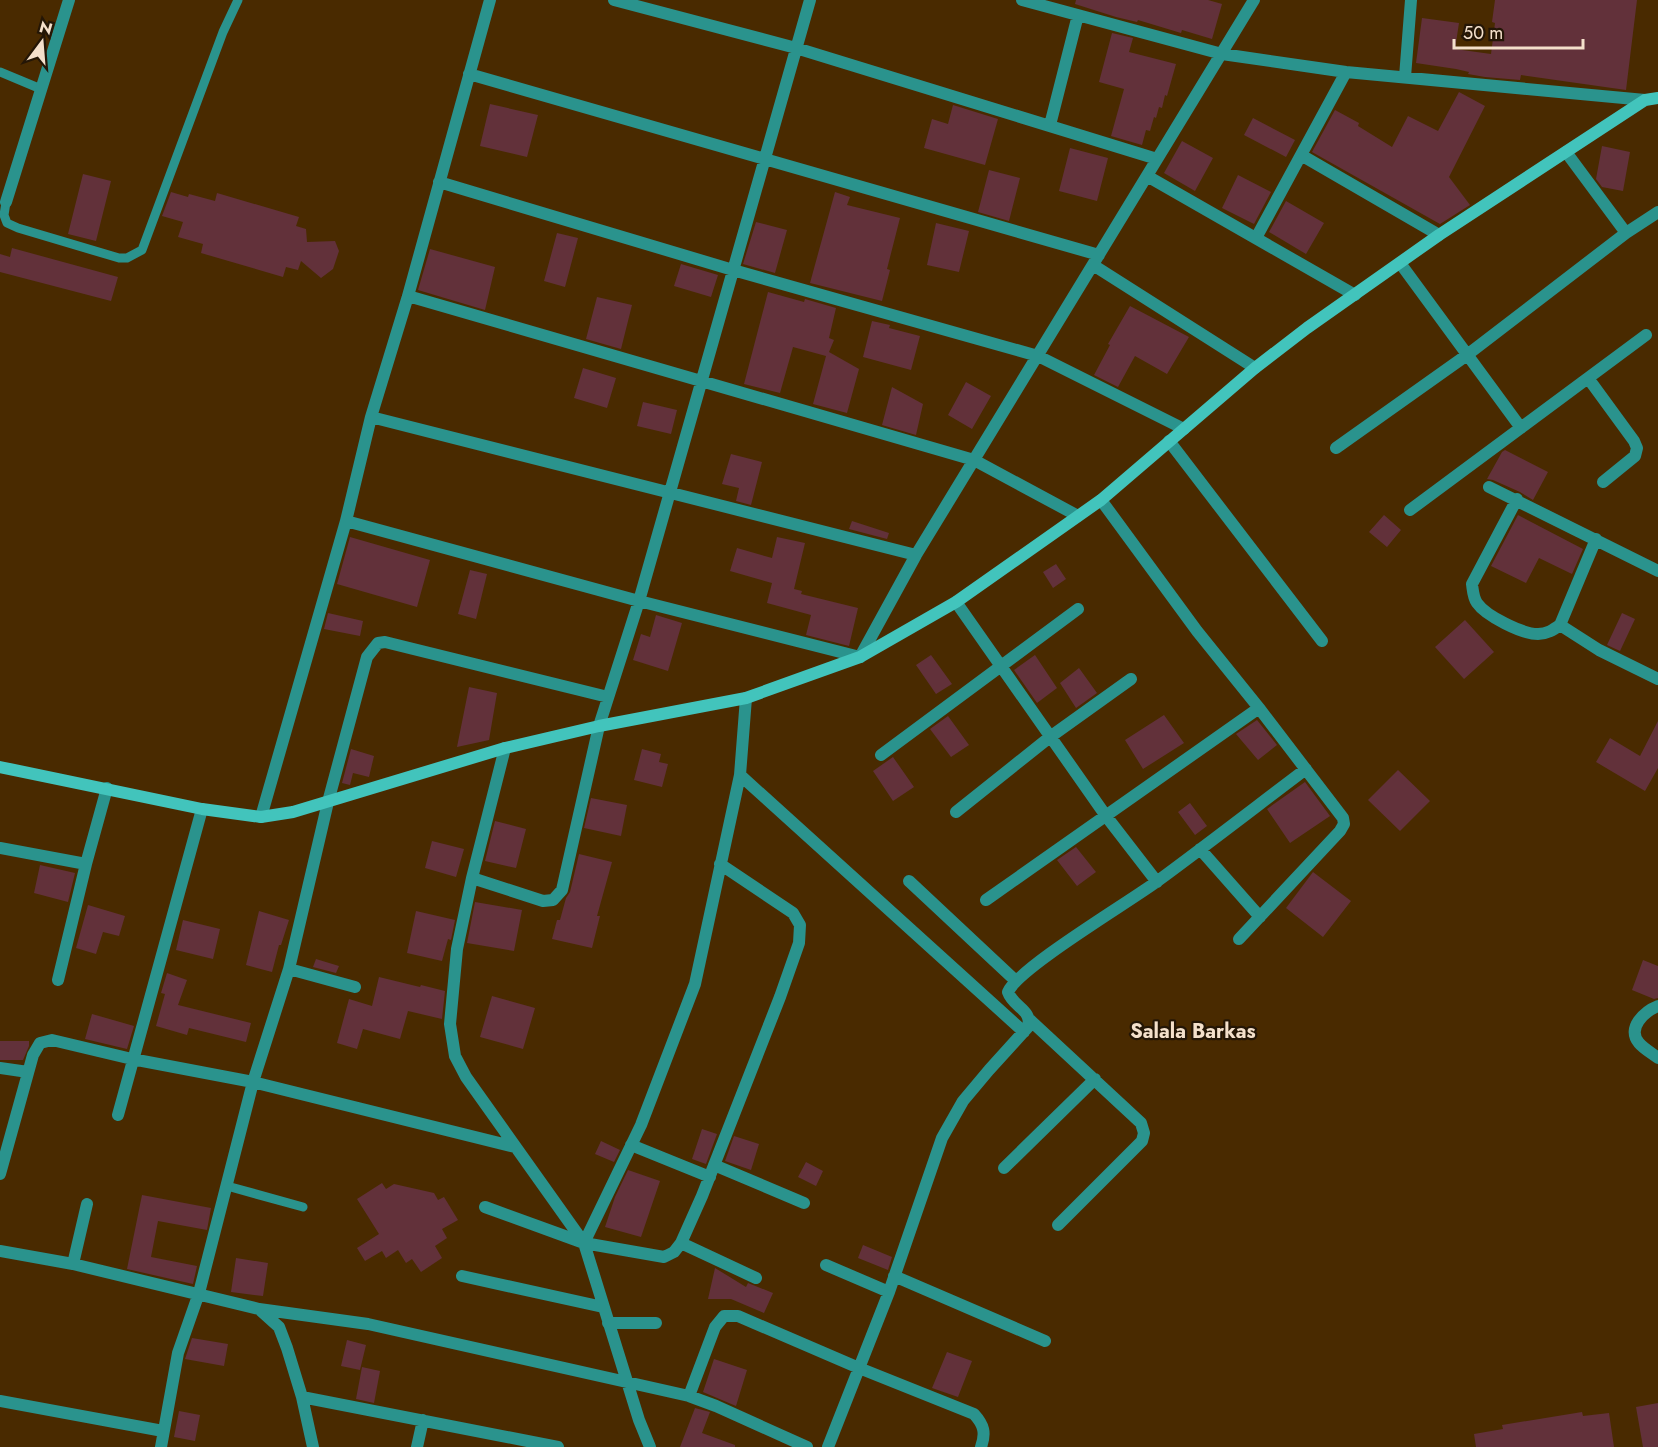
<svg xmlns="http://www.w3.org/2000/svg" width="1658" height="1447" font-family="Jost,sans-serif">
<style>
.building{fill:#62313a}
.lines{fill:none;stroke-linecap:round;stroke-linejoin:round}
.lane{stroke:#2a938d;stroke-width:9}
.street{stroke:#2a938d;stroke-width:12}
.secondary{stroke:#42c4bc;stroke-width:12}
.labels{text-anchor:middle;stroke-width:4.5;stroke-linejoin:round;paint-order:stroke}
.neighbourhood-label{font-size:20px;font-weight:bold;fill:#f4e0cb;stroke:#241606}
</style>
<rect width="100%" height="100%" fill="#492a00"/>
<!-- building -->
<path class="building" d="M1076,0h132l14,4 -10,35 -30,-9 -1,3 -43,-13 -1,2 -21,-5 -41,-13z
M1495,0h142l-11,90 -105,-15 -1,5 -35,-3 -17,-3 1,-2 -13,-3 -40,-6 6,-45 37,5 -4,26 36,5 4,-31 -3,-1z
M1112,33l21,5 -4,14 47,12 -9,32 -2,-1 -3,13 -3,-1 -3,11 -2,-1 -4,14 -4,-1 -4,15 -31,-9 13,-47 -25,-7z
M1459,92l26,14 -36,71 21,28 -30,19 -128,-72 23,-42 24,13 -1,3 34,21 16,-31 30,15z
M490,104l48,11 -11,42 -47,-11z
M953,105l45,14 -13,46 -61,-17 8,-29 16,5z
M1253,118l42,22 -9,17 -42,-22z
M1182,141l31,17 -18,33 -31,-18z
M1602,146l28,6 -7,39 -21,-4 -6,-8z
M1070,148l38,10 -11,43 -38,-10z
M989,170l31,8 -11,43 -31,-9z
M83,174l28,7 -15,60 -28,-7z
M1238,175l33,17 -17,32 -32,-16z
M171,192l17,5 1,-3 26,7 2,-8 82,24 -3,9 10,3 1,13 28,-1 4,10 -6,18 -12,9 -20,-17 -3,9 -12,-3 -3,10 -82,-24 2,-9 -25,-7 5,-15 -21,-6z
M835,192l15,5 -3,8 53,13 -13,51 3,1 -8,31 -72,-18z
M1286,201l38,22 -18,31 -37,-22z
M756,222l31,8 -12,43 -32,-9z
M936,223l33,8 -10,41 -32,-7z
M557,233l21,5 -13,49 -21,-6z
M12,248l106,29 -7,24 -111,-29v-18l10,3z
M430,249l65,18 -10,43 -67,-20z
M681,264l37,11 -7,22 -37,-11z
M768,292l36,10 1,-3 31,9 -7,30 5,2 -5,12 30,17 -12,44 -34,-9 13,-48 -33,-9 -13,46 -36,-9z
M597,297l35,8 -11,44 -35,-10z
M1130,306l59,31 -22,37 -32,-18 -17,31 -24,-12 16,-30 -2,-1z
M872,321l18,4 -1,3 31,8 -9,34 -48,-13z
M583,368l33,10 -9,30 -33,-10z
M966,382l25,14 -19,33 -24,-14z
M892,387l31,17 -7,31 -34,-10z
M643,402l34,8 -6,24 -34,-8z
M1505,450l43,22 -15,28 -13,-8 -27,-12 -6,-1 15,-27z
M731,454l31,8 -11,43 -15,-4 3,-13 -17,-4z
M1384,515l17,15 -14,17 -18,-15z
M1518,515l65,34 -11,25 -33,-16 -13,25 -35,-17z
M852,521l37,12 -2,6 -38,-10z
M350,537l80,23 -13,47 -80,-23z
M777,537l28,6 -11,46 8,2 -1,3 57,14 -9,38 -43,-11 5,-20 -44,-12 5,-20 -42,-12 7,-23 35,10z
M1056,564l10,15 -13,9 -10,-16z
M470,570l17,4 -11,45 -18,-5z
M328,613l35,8 -3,15 -36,-7z
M1622,613l13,6 -15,32 -13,-6z
M656,615l26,8 -14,48 -35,-11 8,-26 9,3z
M1465,620l29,32 -30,27 -29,-32z
M931,655l21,29 -16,10 -20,-29z
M1035,655l22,33 -20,15 -23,-33z
M1079,668l18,25 -21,15 -16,-25z
M469,687l28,6 -8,47 -32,7z
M1164,715l20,28 -41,26 -18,-29z
M948,716l21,29 -18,12 -21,-28z
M1257,720l20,25 -19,15 -22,-26z
M1658,721v47l-13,23 -49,-29 14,-24 30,18z
M351,749l23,7 -5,21 -16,-4 -3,12 -8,-2z
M642,749l19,5 -2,8 9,2 -6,23 -28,-7z
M893,757l21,30 -21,14 -20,-30z
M1398,770l32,31 -30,30 -32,-31z
M1305,782l25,34 -40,27 -23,-34z
M591,798l36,7 -6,31 -37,-8z
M1190,803l17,23 -12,9 -17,-23z
M495,821l31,8 -10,39 -31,-7z
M432,841l32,8 -8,28 -31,-9z
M1076,847l20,25 -19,14 -20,-26z
M579,854l33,8 -15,54h3l-8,32 -40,-9 5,-19h3l6,-22 4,-6z
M40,865l35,8 -7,29 -34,-9z
M1313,872l38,29 -28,36 -37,-29z
M475,902l47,8 -8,41 -47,-8z
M88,905l37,11 -6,20 -16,-4 -7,22 -20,-6z
M259,911l30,9 -8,25h-2l-7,27 -26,-7z
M416,911l39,9 -4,20 -3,-1 -6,22 -35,-8z
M183,920l37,9 -7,30 -37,-9z
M316,959l23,7 -3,7 -23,-6z
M1643,960l15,6v32l-4,1 -22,-9z
M167,973l20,7 -9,25 73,18 -5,19 -57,-14 -2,7 -31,-9 9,-32 -4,-1z
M379,977l41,10 1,-2 24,6 -3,28 -34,-8 -8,28 -37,-10 -6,20 -20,-6 12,-44 23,7z
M492,996l43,12 -12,41 -43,-12z
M92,1014l42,12 -7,23 -42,-10z
M0,1041h29v5l-6,14h-23z
M702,1129l15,5 -11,30 -14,-5z
M734,1136l25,8 -8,26 -26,-9z
M601,1141l19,9 -6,12 -19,-8z
M806,1162l17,9 -7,15 -18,-9z
M628,1170l32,11 -19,56 -36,-10 10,-30z
M382,1183l4,6 8,-5 40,9 4,7 6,-3 14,23 -16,9 5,9 -12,8 7,12 -21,14 -9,-13 -6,4 -8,-13 -12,8 -4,-7 -17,10 -8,-13 22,-14 -22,-35z
M142,1195l69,13 -4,22 -49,-9 -7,36 46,9 -4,18 -66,-15z
M863,1245l29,12 -4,13 -30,-12z
M236,1258l32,5 -5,33 -32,-4z
M715,1268l31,19 2,-4 25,10 -9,20 -33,-14h-23z
M192,1338l36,6 -4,22 -39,-7z
M347,1340l19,5 -6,25 -19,-4z
M947,1352l25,9 -14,36 -26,-9z
M714,1359l33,11 -11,36 -33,-14z
M362,1367l18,4 -6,32 -18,-4z
M1658,1403v44h-15l-7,-40z
M695,1408l15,4 -8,21 33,12v2h-55z
M179,1411l21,4 -5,26 -21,-4z
M1582,1412l1,4 26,-3 5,34h-138l-2,-13 29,-5 -1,-4z"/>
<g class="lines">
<!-- lane -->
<path class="lane" d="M0,72l41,17
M6,202l-2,13 3,8 11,5 101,30h8l15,-8 81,-218 15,-32
M227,1186l76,21"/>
<!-- street -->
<path class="street" d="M614,0l182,48 361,111
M1022,0l200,54 124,18 299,28
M469,74l630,181
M1405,77l6,-77
M1050,125l28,-110
M1566,152l60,81
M1301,155l138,80
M1147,176l208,119
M439,182l294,88 305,86 146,73
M6,202l63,-202
M1256,238l90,-166
M1400,263l121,165
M1093,265l162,103
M408,296l566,164 104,56
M1588,378l46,63 3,7 -2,8 -32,26
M371,417l545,138
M1169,441l153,200
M1336,448l131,-93 159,-122 32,-21
M1489,487l169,84
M1517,499l-45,85c1,7 1,13 5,19 9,13 45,31 61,31 9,0 15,-4 22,-9l36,-86
M1101,500l96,131 62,77 84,110 1,6 -4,7 -101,108
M1410,510l236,-175
M346,521l293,80 221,56 56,-102 338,-555
M956,602l150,214 51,66
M1560,625l39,25 59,29
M505,748l-33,130 -15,71 -7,75 5,32 11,21 118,166 55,177 11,27
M881,755l197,-146
M740,775l284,257
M956,812l94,-75 81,-58
M261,817l85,-296 25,-104 37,-121 82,-296
M0,848l86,16
M1200,849l60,68
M472,878l71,23 10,-1 9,-10 37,-164 40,-125 171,-601
M909,881l107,100
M986,900l273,-192
M289,969l66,18
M58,980l28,-116 21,-76
M1658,1006c-13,5 -32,22 -19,37 5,6 13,10 19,15
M1030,1020l111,103 3,10 -2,8 -84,84
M0,1068l28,4
M118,1115l84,-306
M631,1145l79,32
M714,1165l90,38
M1004,1168l91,-89
M0,1174l33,-119 7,-12 12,-3 80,19 121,23 262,65
M485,1207l99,36 80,14 10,-5 7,-9 21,-47 78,-199 19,-54 1,-18 -7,-12 -73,-49
M584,1243l57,-118 54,-141 45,-209 6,-77
M681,1243l75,35
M0,1251l73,13 186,45 109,15 321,72 27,10 91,41
M73,1264l14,-60
M826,1265l63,27
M462,1276l141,31
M894,1276l151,65
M259,1309l20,18 8,21 15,49 11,50
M608,1323h48
M689,1396l26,-69 9,-11h14l121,52 115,46c10,11 12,19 7,33
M302,1397l256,50
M0,1401l163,30
M161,1447l17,-94 21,-60 54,-211 36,-113 39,-167 39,-145 11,-14 7,-1 223,55
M417,1447l6,-27
M828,1447l61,-155 53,-154 21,-37 26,-31 39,-43c5,-17 -15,-20 -20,-35 10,-24 123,-91 151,-112 49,-36 98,-74 147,-111"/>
<!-- secondary -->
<path class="secondary" d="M0,767l202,42 59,8 32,-5 212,-64 94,-22 147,-28 114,-41 96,-55 145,-102 154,-132 52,-40 132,-93 206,-135 13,-2"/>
</g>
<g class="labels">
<!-- neighbourhood labels -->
<g class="neighbourhood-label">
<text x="1193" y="1038">Salala Barkas</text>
</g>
</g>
<!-- north arrow -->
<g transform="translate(42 42) rotate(16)" stroke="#241606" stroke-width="4.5" paint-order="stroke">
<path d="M0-4.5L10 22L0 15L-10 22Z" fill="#f4e0cb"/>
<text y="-9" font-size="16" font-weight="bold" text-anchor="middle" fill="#f4e0cb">N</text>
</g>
<!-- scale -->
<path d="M1454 39v9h129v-9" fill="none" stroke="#f4e0cb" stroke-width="3"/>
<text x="1463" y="39" font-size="18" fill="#f4e0cb" stroke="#241606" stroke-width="4.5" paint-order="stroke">50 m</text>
</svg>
